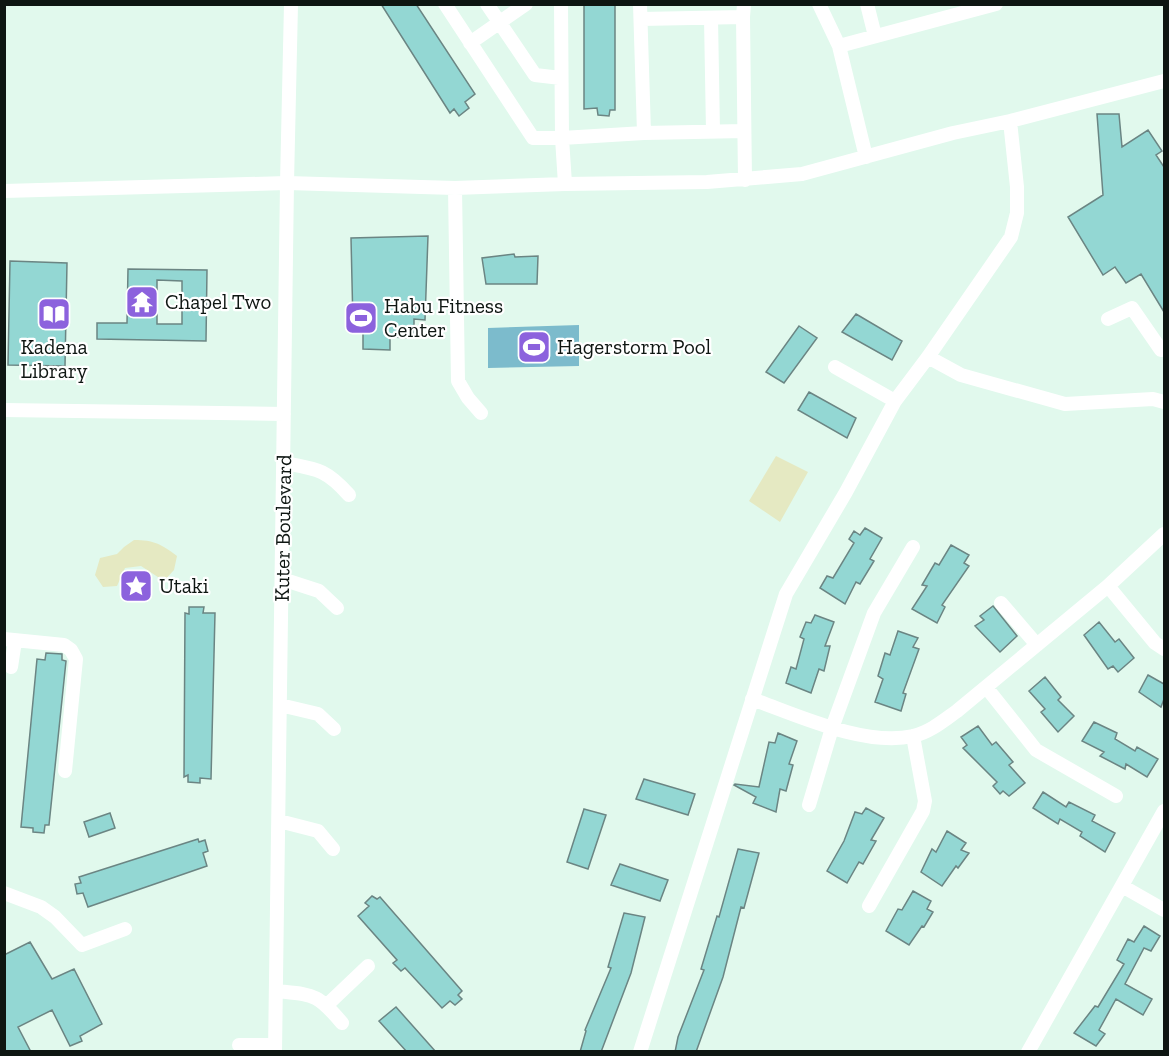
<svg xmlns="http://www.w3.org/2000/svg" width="1169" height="1056" font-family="'Zilla Slab',serif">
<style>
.green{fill:#e5e9c2}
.water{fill:#7cbbcc}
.building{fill:#93d7d3;stroke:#6b8583;stroke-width:1.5;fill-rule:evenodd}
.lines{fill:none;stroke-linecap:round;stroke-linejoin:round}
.minor{stroke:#fff;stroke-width:14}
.labels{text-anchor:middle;stroke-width:4.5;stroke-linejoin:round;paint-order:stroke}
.poi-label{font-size:21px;fill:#0e1612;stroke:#fff;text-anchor:start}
.street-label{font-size:21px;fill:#0e1612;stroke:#fff}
</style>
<rect width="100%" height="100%" fill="#e1f9ed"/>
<!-- green -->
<path class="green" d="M776,456l32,16 -28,50 -31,-21z
M134,540c20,0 27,4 43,16l-3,14 -10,11 -23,-15 -16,2 -8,18 -14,1 -8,-12 5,-17 17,-4 7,-7z"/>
<!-- water -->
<path class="water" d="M579,325v41l-91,2v-40z"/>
<!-- building -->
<path class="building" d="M381,4h35l59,90 -10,8 4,6 -10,8 -5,-7 -4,4z
M584,4h31v106h-5l-1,6 -11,-1 -1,-7 -13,1z
M1097,114h22l3,33 26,-17 14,21 -6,4 8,12v145l-23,-38 -15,9 -11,-16 -12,8 -35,-58 35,-22z
M428,236l-3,84 -11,-1v19l-24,-1v13l-27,-1v-23l-10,-1 -2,-87z
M514,254l1,3 23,-1 -1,28h-51l-4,-26z
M10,261l57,2 -2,103 -57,-1z
M128,269l79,1 -1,71 -109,-2v-16h30zM157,280l25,1v43h-25z
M856,314l46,27 -10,19 -50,-28z
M799,326l18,12 -33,45 -18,-11z
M809,392l47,26 -9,20 -49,-28z
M865,528l17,10 -12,21 4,2 -14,23 -4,-2 -11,22 -25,-16 7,-12 6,2 21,-35 -5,-4 5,-8 6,4z
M951,545l18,10 -5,8 5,3 -27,39 3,2 -8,16 -25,-14 15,-23 -5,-1 13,-22 4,2z
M993,606l24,30 -17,16 -25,-26 9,-6 -4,-4z
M189,607h15l-1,6h12l-4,166 -11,-1v5l-12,-1v-7l-4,2 1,-164 4,1z
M815,615l19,7 -9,24h5l-6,25 -5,-2 -8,24 -25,-10 5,-16 5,2 8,-30 -4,-2 6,-15 5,1z
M1099,622l16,20 4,-3 15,19 -16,14 -5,-6 -5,3 -24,-34z
M898,631l20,7 -5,9 6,2 -16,44 3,1 -5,17 -26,-9 8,-23 -5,-3 7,-23 5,2z
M46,653l16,1v6l4,1 -17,164h-4l-1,8 -11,-1v-4l-12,-1 16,-168 8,1z
M1148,675l16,9v15l-3,8 -22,-15z
M1045,677l16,20 -3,3 16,16 -16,16 -17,-20 4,-3 -16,-18z
M1094,722l23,11 -2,6 20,12 2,-4 21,12 -11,18 -21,-13 -1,5 -25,-13 4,-4 -22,-11z
M978,726l14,19 4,-3 17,20 -4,3 16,18 -16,13 -6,-5 -3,3 -7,-8 4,-4 -34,-34 4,-3 -6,-8z
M778,733l19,8 -8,23 4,1 -7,26 -6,-2 -4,23 -23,-9 3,-6 -22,-12 1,-1 24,3 10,-45 6,1z
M644,779l51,15 -7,21 -52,-16z
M1043,792l23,15 3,-5 26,13 -3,6 23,12 -10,19 -25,-16 2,-4 -22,-13 -2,5 -25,-16z
M866,808l18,10 -13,22 5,1 -13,23 -4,-2 -12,21 -20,-12 17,-30 11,-29 7,2z
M584,809l22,6 -18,54 -21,-7z
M110,813l5,15 -26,9 -5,-15z
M947,831l19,12 -5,7 8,3 -11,15 -2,-2 -14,20 -21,-14 11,-23 4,3z
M198,839l1,3 6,-2 3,11 -5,2 4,13 -119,41 -5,-14 -6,1 -2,-10 6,-1 -2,-6z
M738,849l21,4 -15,55 -3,-1 -18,70 -27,75h-21l3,-15 26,-67 -3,-1 16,-53 2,1z
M620,864l48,16 -8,21 -49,-16z
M913,891l18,10 -4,8 6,3 -9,15 -2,-1 -13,19 -23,-14 12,-22 4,1z
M372,896l5,3 3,-2 82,94 -4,4 4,4 -7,6 -5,-4 -8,7 -37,-40 -4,3 -8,-8 4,-3 -39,-44 11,-10 -4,-3z
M624,913l21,4 -14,56 -30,79h-21l6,-21 -1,-1 26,-62 -3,-1z
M1144,926l16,10 -9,15 -7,-3 -19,36 27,15 -9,16 -27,-16 -17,31 6,4 -9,12 -22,-13 21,-27 3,1 26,-43 -7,-4 11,-21 6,3z
M30,942l22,37 22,-10 28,55 -22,12 2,5 -12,5 -18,-36 -34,17 13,25h-27v-97z
M396,1007l40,45h-29l-28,-31z"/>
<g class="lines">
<!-- minor -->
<path class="minor" d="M445,4l88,134h29l82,-5 100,-2
M487,4l48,71 26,3
M561,4l1,134 3,46
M640,4l4,129
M744,4l-1,13 2,163
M819,4l20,42 27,111
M867,4l8,32
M711,18l2,114
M641,19l102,-2
M470,43l56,-39
M839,46l157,-42
M455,188l3,193 10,17 13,15
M4,191l283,-8 168,5 110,-4 142,-2 95,-8 151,-41 57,-12 154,-40
M1108,319l24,-11 29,42 3,-1
M928,357l33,18 104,29 88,-5 11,3
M835,367l60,34
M4,410l280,4
M284,463c33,6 42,6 65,32
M282,579l37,12 18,17
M1108,586l47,57 9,6
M1001,603l36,42
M4,639l60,6 7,5 5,9 -11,112
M11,667l4,-26
M986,687l50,63 80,46
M752,699c45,16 113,48 161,37 17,-4 30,-15 44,-25l151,-125 56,-52
M280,705l38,9 16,15
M809,805l23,-77 42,-115 39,-66
M279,821l39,10 15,18
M1122,886l42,24
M4,893l37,14 14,10 27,28 43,-16
M869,906l54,-95 2,-10 -12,-65
M276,991c38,4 41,2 66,32
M327,1005l41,-39
M239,1045h36
M275,1052l12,-869 4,-179
M640,1052l146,-458 60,-102 49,-91 33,-44 83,-120 6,-24v-26l-7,-66
M1028,1052l136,-241"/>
</g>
<!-- icons -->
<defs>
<g id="temple-square" transform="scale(1.725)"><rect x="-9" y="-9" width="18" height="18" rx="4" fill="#8c62dd" stroke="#fff"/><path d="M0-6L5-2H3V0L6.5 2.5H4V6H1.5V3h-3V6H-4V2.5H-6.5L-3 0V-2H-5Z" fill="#fff"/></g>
<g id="library-square" transform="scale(1.725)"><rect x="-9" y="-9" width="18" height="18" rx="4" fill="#8c62dd" stroke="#fff"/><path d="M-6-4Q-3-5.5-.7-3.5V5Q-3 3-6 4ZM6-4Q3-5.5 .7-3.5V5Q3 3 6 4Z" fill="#fff"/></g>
<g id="stadium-square" transform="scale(1.725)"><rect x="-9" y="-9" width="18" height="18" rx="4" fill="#8c62dd" stroke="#fff"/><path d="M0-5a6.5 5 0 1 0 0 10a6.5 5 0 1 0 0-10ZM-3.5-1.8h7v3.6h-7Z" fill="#fff"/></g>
<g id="sight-square" transform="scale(1.725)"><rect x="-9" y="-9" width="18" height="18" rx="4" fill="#8c62dd" stroke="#fff"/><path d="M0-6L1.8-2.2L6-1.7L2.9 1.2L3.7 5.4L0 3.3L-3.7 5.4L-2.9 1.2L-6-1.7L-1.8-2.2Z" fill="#fff"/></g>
</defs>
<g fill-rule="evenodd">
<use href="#temple-square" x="142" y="302"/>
<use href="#library-square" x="54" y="314"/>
<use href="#stadium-square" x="361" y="318"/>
<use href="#stadium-square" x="534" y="347"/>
<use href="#sight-square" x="136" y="586"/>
</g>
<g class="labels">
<!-- poi labels -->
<g class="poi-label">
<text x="165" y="309">Chapel Two</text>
<text x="384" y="313">Habu Fitness<tspan x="384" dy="24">Center</tspan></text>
<text x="54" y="354" text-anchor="middle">Kadena<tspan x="54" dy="24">Library</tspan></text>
<text x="557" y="354">Hagerstorm Pool</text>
<text x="159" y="593">Utaki</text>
</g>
<!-- street labels -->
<g class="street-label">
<text transform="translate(283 528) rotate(-89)" y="7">Kuter Boulevard</text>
</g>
</g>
<!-- border -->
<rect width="1169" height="1056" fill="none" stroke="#0e1612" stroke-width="12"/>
</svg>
